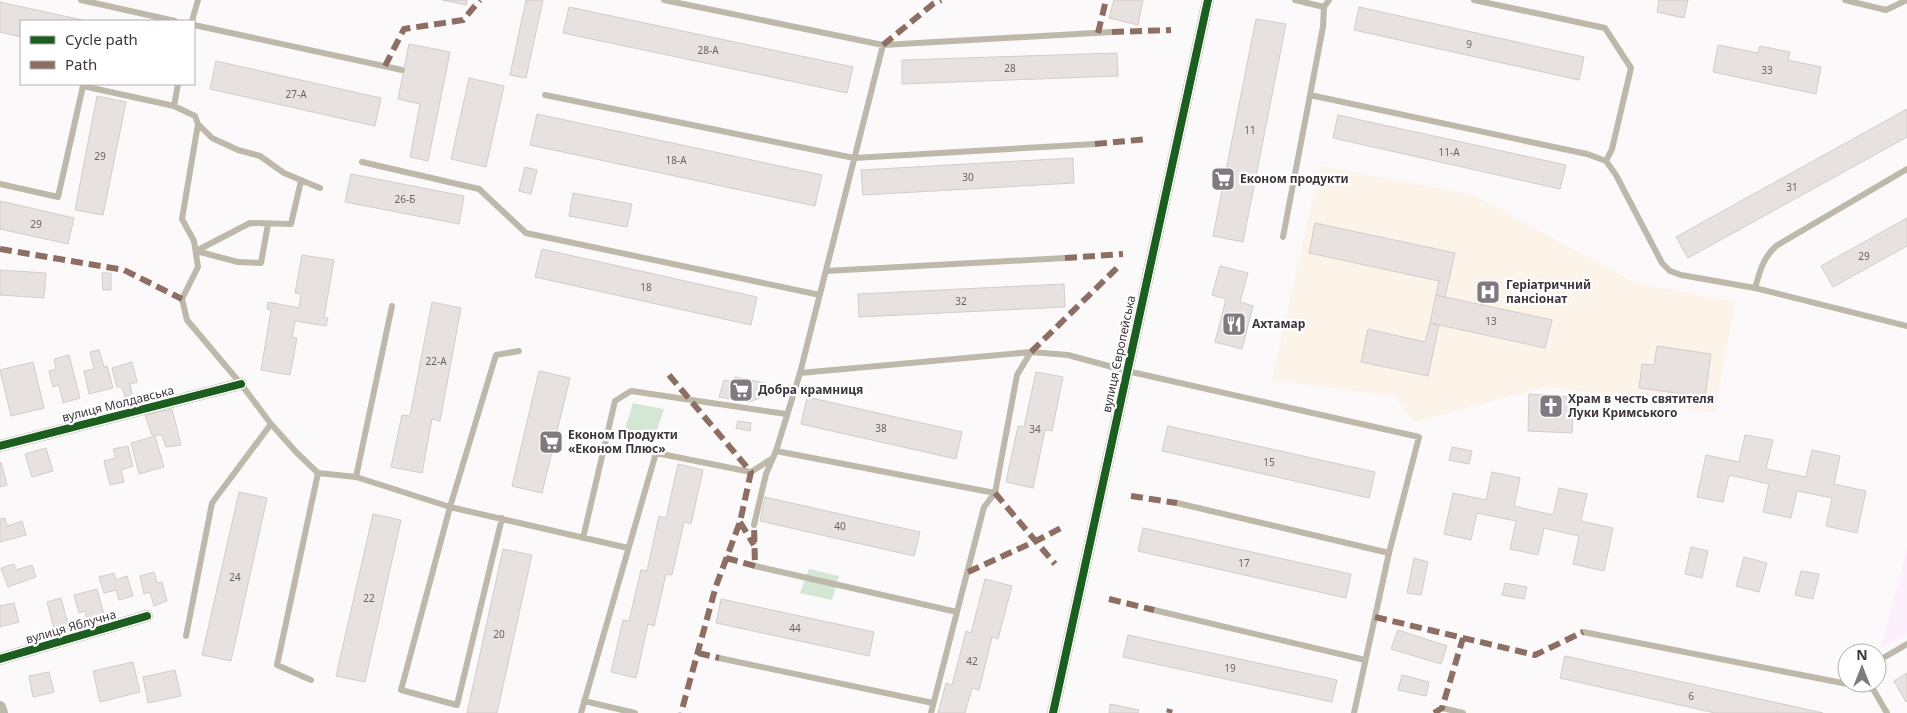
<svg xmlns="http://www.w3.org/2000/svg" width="1907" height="713" font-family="'Noto Sans',sans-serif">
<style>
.built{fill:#fdeffb}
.medical{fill:#fcf3e9}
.green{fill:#d4e6d4}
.building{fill:#e7e1df;stroke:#d2ccca}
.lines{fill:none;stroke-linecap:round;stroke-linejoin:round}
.service{stroke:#bdb8a9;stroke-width:6}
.minor{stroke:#bdb8a9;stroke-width:12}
.quiet{stroke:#8d6e63;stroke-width:6;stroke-dasharray:12 6;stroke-linecap:butt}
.cycleway-casing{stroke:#fff;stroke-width:11}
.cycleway{stroke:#1b5e20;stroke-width:8}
.labels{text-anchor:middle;stroke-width:4.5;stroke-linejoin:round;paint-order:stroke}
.number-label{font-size:10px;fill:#6a6267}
.poi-label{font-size:12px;font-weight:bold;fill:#3e353d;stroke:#fff;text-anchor:start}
.street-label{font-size:12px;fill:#3e353d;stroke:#fff}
</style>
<rect width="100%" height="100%" fill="#fcf9fb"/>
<!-- built -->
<path class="built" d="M1907,548v85l-26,15z"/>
<!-- medical -->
<path class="medical" d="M1320,166l154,29 159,87 102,20 -20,111 -167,-27 -134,36 -19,-26 -123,-16z"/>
<!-- green -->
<path class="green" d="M633,403l31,6 -11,33 -29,-10z
M809,569l30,7 -7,24 -32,-7z"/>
<!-- building -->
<path class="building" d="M442,0h25l-1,5z
M526,0h17l-17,78 -16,-3z
M1114,0h29l-5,25 -29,-7z
M1659,0h29l-4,18 -27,-6z
M0,2l87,19h-66v16l-21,-5z
M569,7l284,60 -6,26 -284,-60z
M1359,7l225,50 -5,23 -225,-50z
M1256,19l30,5 -43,218 -30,-6z
M409,44l41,8 -22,109 -18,-4 10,-53 -22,-5z
M1718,45l40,8 2,-7 30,6 -2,8 33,7 -5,27 -103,-22z
M1117,53l1,23 -216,8v-24z
M216,61l165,37 -6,28 -165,-37z
M469,78l35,8 -18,81 -35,-8z
M97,96l29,6 -23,113 -28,-5z
M1907,109v28l-219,121 -12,-21z
M537,114l285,61 -7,31 -285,-61z
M1338,115l228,50 -6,24 -227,-51z
M1073,158l1,25 -211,12 -2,-25z
M525,167l12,3 -6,24 -12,-3z
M351,174l113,22 -5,28 -114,-22z
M573,193l59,11 -5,23 -58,-11z
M0,201l74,17 -6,26 -68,-15z
M1907,218v28l-74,41 -12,-21z
M1315,223l140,30 -10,44 -9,-2 3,-14 -130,-28z
M542,249l215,48 -6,28 -216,-48z
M302,255l32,5 -10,57 4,1 -2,8 -31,-5 -3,16 5,1 -7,37 -29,-5 10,-60 -4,-1 1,-7 31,6 2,-14 -6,-1z
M1220,266l28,7 -8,29 13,4 -11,43 -27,-7 11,-43 -14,-4z
M0,270l46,3 -2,25 -44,-3z
M102,273h9v17h-8z
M1064,284l1,23 -206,10 -1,-23z
M1436,295l116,25 -7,28 -115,-25z
M432,302l29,6 -21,113 -8,-2 -10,54 -31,-6 11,-52 8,1z
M1430,323l9,2 -11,51 -67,-14 7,-33 57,13z
M1657,346l54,8 -6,43 -66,-9 3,-24 12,1z
M99,350l5,17 3,-1 6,22 -24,6 -5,-23 10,-2 -4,-17z
M69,355l11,43 -17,5 -4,-18 -6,2 -4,-16 7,-2 -2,-10z
M33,362l11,46 -33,8 -11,-46z
M132,362l5,20 -7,2 2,10 -7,3 -3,-10h-5l-5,-19z
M539,371l31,7 -28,115 -30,-7z
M1036,372l27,5 -11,54 -7,-1 -12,58 -27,-6 12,-56 6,1z
M735,377l30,6 -3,14 -13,5 -30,-5 5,-17 10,2z
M1529,394l45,3 -2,36 -44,-2z
M807,397l155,35 -6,27 -155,-35z
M172,409l9,36 -15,2 -4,-12h-10l-7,-20z
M738,421l13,2 -1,8 -14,-3z
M1168,426l207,46 -6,26 -207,-47z
M1745,435l28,5 -7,29 40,8 6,-27 28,6 -6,28 32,7 -9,42 -31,-7 6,-28 -35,-7 -6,27 -28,-6 6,-28 -40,-9 -6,27 -26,-5 9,-42 33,7z
M155,436l9,31 -25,7 -8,-31z
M128,446l5,20 -12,4 3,12 -14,3 -6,-24 12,-3 -3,-9z
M1452,447l20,4 -3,13 -20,-4z
M46,448l7,23 -21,6 -7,-23z
M1,462l6,23 -7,2v-24z
M678,464l25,6 -12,54 -7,-2 -12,53 -6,-1 -12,52 -6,-2 -12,54 -25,-6 12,-52 6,1 12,-51 6,1 12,-55 7,2z
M1492,472l28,6 -6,28 39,9 6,-27 28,6 -6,27 32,7 -9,43 -31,-7 6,-28 -35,-8 -6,27 -28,-6 6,-28 -39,-8 -6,27 -27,-6 9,-41 33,7z
M239,492l28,6 -36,163 -29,-6z
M765,497l155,35 -6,24 -154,-35z
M373,514l28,6 -36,162 -29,-6z
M5,518l2,8 15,-5 4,14 -26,7v-23z
M1143,528l208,46 -5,24 -208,-47z
M1691,547l17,4 -6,27 -17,-4z
M503,549l29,6 -35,158h-30z
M1744,557l23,6 -8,29 -23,-6z
M1414,558l14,4 -7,33 -14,-2z
M14,564l2,6 16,-5 4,12 -28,10 -7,-19z
M1801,571l18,3 -6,25 -18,-4z
M154,572l3,11 5,-1 5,19 -13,5 -4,-14 -6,2 -4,-18z
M114,573l2,7 11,-4 6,20 -14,4 -3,-10 -12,3 -5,-16z
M985,579l27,7 -14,53 -6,-2 -13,53 -7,-2 -7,25h-27l8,-30 6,2 14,-54 5,2z
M1505,583l22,4 -3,12 -22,-4z
M97,589l8,29 -17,4 -3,-11 -6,2 -5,-18z
M61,598l8,30 -14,4 -8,-30z
M721,599l153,33 -5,24 -153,-33z
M14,603l5,19 -19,5v-21z
M1398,630l49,16 -6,18 -50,-15z
M1128,635l209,45 -5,22 -209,-45z
M1565,656l258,57h-108l-155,-35z
M133,662l7,30 -40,10 -7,-31z
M175,670l6,26 -33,7 -5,-26z
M49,672l5,20 -21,5 -4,-21z
M1907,673v28l-1,1 -12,-21z
M1402,675l27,7 -3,14 -28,-6z
M1110,704l29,6 -1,3h-29z"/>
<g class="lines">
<!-- service -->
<path class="service" d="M81,0l94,21
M664,0l219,45 229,-13
M1474,0l131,28 26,40 -19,81 -6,12
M1845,0l41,10 21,-10
M1324,7l5,-7
M192,21l6,-21
M194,25l208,45
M178,84l-4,22 21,10 3,8 -16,95 12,22 4,26 -16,32 5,21 54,64 30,40 26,29 21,20 38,4 94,30 178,41
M545,95l309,63 241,-14
M1310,95l277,59 19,7 10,14 46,88 8,8 11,4 74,13 152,38
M198,124l14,14 26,12 22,6 24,17 36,15
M362,162l117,27 47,44 294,62
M0,184l58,13 25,-111 91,20
M268,224l-7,39 -23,-1 -42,-11 54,-28 41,1 10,-43
M1283,237l40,-210 1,-20 -29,-7
M826,271l239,-13
M1755,288c5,-17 8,-30 21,-42l131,-77
M800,373l231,-21 37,3 59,16 292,66 -30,116 -35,160
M776,451l219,42
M356,477l36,-171
M1177,503l212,50
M502,518l-45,187 -56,-15 49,-183 46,-152 23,-4
M754,525l12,-51 10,-23 24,-78 83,-328
M583,538l32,-137 16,-10 155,23
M755,566l202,46
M1154,610l211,50
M1583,632l290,57
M186,636l26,-133 59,-79
M719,658l214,45
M1877,666l1,-5 29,-17
M311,680l-34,-15 41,-192
M1874,683l-1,6 14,24
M584,701l51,12
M1442,708l21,5
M581,713l75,-260 95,19 22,-14
M931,713l53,-206 11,-14 22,-118 14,-23"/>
<!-- minor -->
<path class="minor" d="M0,446l241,-62
M0,659l147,-43
M0,707l2,6
M1053,713l155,-713"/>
<!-- quiet -->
<path class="quiet" d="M1112,32l59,-2
M1098,33l8,-33
M883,45l50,-41 8,-4
M385,66l19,-37 59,-9 17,-20
M1095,144l53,-5
M0,249l124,21 58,29
M1065,258l58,-4
M1031,352l90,-88
M669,375l82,97 -11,50 -24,64 -35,127
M995,493l60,71
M1131,496l46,7
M740,522l14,23
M726,558l29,8 -1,-41
M968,572l68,-31 27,-14
M1109,599l45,11
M1375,617l160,38 48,-23
M698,653l21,5
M1169,713l1,-4
M1434,713l8,-5 21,-70"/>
<!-- cycleway casing -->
<g class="cycleway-casing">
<path id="cycleway" d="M0,446l241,-62
M0,659l147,-43
M1053,713l155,-713"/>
</g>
<!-- cycleway -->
<use href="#cycleway" class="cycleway"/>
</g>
<!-- icons -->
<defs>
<g id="supermarket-square" transform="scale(1.25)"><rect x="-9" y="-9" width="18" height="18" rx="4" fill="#807a80" stroke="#fff"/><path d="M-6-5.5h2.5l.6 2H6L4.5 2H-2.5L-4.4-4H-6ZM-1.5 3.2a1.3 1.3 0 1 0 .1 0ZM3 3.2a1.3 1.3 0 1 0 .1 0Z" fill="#fff"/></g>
<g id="hospital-square" transform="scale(1.25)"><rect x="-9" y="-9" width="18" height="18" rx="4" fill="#807a80" stroke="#fff"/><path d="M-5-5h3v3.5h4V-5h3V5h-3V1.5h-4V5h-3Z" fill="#fff"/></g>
<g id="restaurant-square" transform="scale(1.25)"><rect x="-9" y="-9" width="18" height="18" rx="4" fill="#807a80" stroke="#fff"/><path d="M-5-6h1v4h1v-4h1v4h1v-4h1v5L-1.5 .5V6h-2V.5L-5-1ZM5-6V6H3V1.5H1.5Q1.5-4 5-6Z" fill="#fff"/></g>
<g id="church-square" transform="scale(1.25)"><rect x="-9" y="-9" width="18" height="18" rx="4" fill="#807a80" stroke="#fff"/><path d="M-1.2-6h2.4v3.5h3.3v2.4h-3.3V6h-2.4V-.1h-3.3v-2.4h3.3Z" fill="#fff"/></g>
</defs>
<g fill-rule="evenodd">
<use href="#supermarket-square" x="1223" y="179"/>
<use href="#hospital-square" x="1488" y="292"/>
<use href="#restaurant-square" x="1234" y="324"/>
<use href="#supermarket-square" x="741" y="390"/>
<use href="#church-square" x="1551" y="406"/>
<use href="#supermarket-square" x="551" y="442"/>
</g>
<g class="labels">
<!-- number labels -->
<g class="number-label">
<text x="1469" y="48">9</text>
<text x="708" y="54">28-А</text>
<text x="1010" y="72">28</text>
<text x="1767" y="74">33</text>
<text x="296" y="98">27-А</text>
<text x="1250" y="134">11</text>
<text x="1449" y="156">11-А</text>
<text x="100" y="160">29</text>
<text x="676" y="164">18-А</text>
<text x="968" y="181">30</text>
<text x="1792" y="191">31</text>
<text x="405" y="203">26-Б</text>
<text x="36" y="228">29</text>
<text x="1864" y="260">29</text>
<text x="646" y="291">18</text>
<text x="961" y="305">32</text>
<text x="1491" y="325">13</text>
<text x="436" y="365">22-А</text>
<text x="881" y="432">38</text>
<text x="1035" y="433">34</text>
<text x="1269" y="466">15</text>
<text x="840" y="530">40</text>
<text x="1244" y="567">17</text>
<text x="235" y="581">24</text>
<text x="369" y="602">22</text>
<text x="795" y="632">44</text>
<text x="499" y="638">20</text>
<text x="972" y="665">42</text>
<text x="1230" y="672">19</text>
<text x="1691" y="700">6</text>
</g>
<!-- poi labels -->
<g class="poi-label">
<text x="1240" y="183">Економ продукти</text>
<text x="1506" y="289">Геріатричний<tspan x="1506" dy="14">пансіонат</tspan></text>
<text x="1252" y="328">Ахтамар</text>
<text x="758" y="394">Добра крамниця</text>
<text x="1568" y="403">Храм в честь святителя<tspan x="1568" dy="14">Луки Кримського</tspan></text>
<text x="568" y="439">Економ Продукти<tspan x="568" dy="14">«Економ Плюс»</tspan></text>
</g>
<!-- street labels -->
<g class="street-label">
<text transform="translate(1119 354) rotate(-78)" y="4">вулиця Європейська</text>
<text transform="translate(118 404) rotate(-14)" y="4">вулиця Молдавська</text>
<text transform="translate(71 627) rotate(-16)" y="4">вулиця Яблучна</text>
</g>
</g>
<!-- legend -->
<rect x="20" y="20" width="175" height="65" fill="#ffffff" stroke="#b2aeb1"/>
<rect x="30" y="36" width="25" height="8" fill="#1b5e20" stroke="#b2aeb1"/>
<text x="65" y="45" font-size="15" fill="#3e353d">Cycle path</text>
<rect x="30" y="61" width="25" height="8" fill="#8d6e63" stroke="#b2aeb1"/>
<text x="65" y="70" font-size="15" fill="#3e353d">Path</text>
<!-- north arrow -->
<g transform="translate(1862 668)"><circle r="24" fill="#ffffff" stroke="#b2aeb1"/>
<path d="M0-4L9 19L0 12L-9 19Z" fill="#807a80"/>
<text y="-8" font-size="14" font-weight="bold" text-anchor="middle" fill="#3e353d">N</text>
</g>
</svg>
